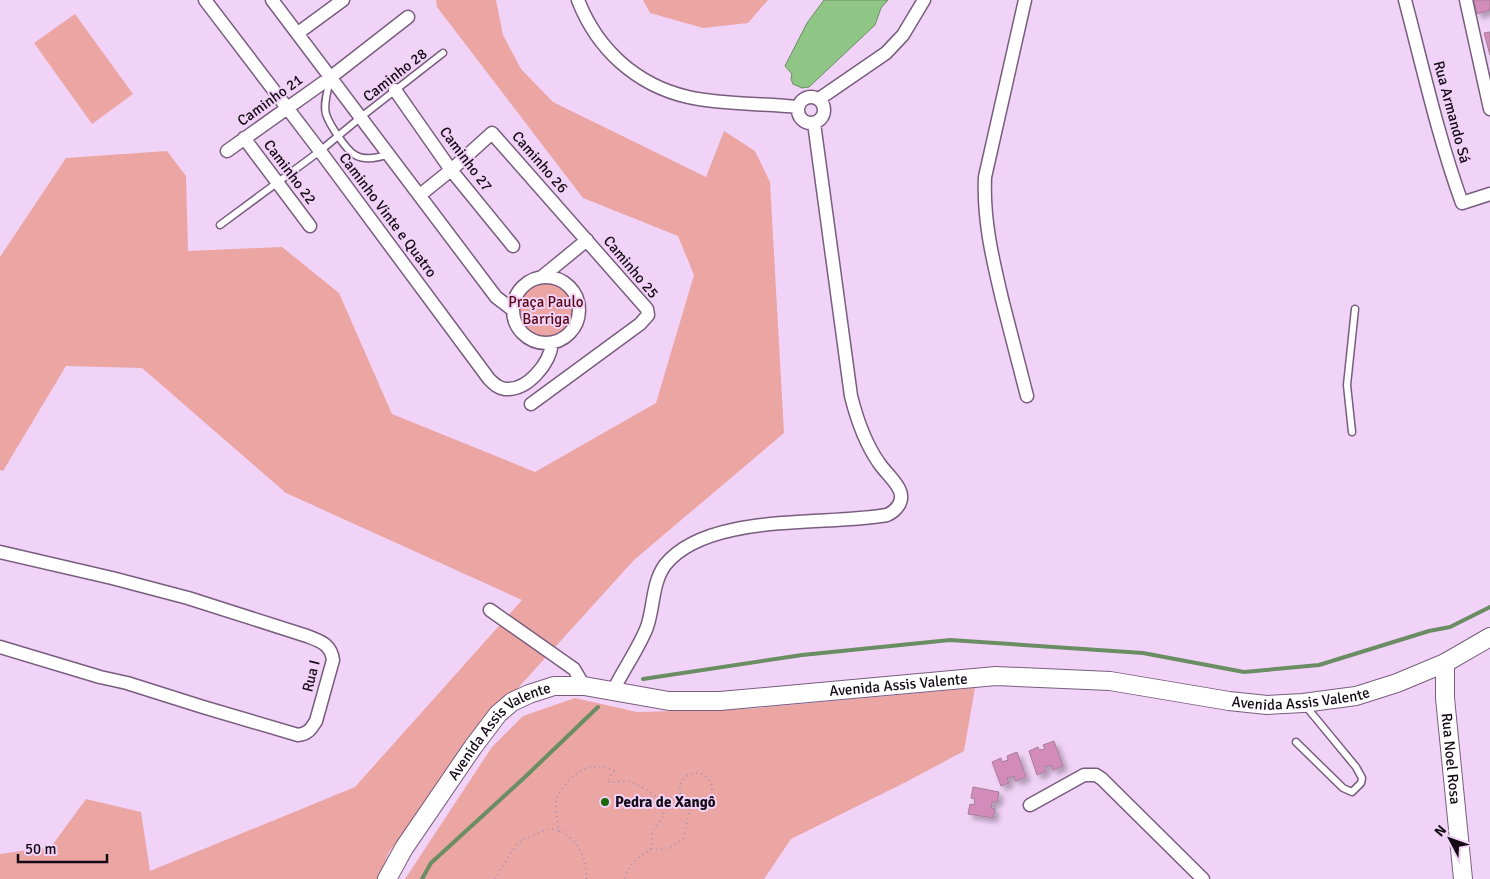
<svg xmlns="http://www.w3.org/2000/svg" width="1490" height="879" font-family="Signika,sans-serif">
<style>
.green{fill:#eba5a3}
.water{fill:#8fc585;stroke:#6a8d64}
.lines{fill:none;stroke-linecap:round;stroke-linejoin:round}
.stream{stroke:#6a8d64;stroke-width:4}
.building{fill:#d38bbb;stroke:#a67e97;filter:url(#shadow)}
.lane-casing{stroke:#785d7e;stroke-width:9}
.street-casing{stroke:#785d7e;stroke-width:15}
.secondary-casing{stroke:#785d7e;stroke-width:20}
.path{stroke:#ab92af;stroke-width:2;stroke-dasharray:1 4;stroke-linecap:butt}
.lane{stroke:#fff;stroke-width:6}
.street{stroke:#fff;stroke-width:12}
.secondary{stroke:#fff;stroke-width:18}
.poi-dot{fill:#1b6806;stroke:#f2d3f8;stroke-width:2}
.labels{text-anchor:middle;stroke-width:4;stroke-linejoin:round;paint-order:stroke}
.street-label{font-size:15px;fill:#150b17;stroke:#f2d3f8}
.park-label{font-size:15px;fill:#570814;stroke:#f2d3f8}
.poi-label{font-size:15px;font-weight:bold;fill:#150b17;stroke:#f2d3f8;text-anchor:start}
</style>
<defs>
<filter id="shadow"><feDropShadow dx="4.5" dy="4.5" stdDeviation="2.5" flood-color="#0004"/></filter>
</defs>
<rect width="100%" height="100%" fill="#f2d3f8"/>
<!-- green -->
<path class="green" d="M436,0h60l7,35 18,34 32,33 153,75 18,-46 31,20 15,31 14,251 -150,127 -136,150 -109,142 -11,27h-378v-25l51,-7 35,-48 55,13 9,59 205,-84 167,-187 -236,-107 -144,-125 -76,-2 -63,105 -3,-1v-213l66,-99 101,-7 19,25 2,75 94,-4 57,46 53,121 143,58 121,-69 38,-128 -16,-39 -95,-38 -146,-191z
M643,0h125l-20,23 -45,5 -53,-15z
M75,14l58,80 -41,30 -58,-81z
M519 310a27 27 0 1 1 54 0a27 27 0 1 1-54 0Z
M975,688l-11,63 -58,31 -115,57 -27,40h-359l87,-132 31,-31 52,-18 62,14 110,-3z"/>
<!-- water -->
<path class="water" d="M824,0h64l-7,8 -6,17 -66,62 -7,1 -9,-4 -2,-5 1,-5 -7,-8 22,-43z"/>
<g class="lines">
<!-- stream -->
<path class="stream" d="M643,679l159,-24 148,-15 193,13 101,19 75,-7 110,-34 21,-4 40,-20
M422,879l9,-16 94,-86 73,-70"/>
</g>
<!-- building -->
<path class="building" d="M1474,0h16v10l-13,4z
M1490,32v23l-6,-22z
M1054,741l9,25 -10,4 -2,-5 -7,2 2,4 -9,4 -8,-24 9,-4 1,3 6,-1 -2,-4z
M1017,752l9,25 -10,4 -2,-5 -7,2 2,5 -8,3 -9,-24 9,-4 1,4 6,-2 -1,-4z
M973,787l26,5 -2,10h-5l-1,6 4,1 -2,9 -25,-4 2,-10 4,1 1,-6 -4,-1z"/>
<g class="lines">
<!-- lane casing -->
<g class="lane-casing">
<path id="lane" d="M330,80c-2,9 -7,24 -4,34 3,10 20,36 29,41 10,6 23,3 34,-1
M220,225l100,-74 41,-34 82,-64
M1352,432l-5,-47 8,-76
M1296,742l47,46 9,4 9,-9 1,-5 -6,-11 -52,-63"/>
</g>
<!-- street casing -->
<g class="street-casing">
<path id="street" d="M205,0l115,151 169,228c5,5 9,9 16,10 23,2 45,-26 47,-46
M272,0l224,297 17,13
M578,0c19,49 58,85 110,97 36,8 74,6 110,10
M1025,0l-40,177c-2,44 8,84 18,126 8,31 16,62 24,93
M1405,0c18,68 33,137 57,203l28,-9
M1466,0l24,109
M298,33l45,-33
M395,90l56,80 62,76
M798 110a13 13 0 1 1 26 0a13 13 0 1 1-26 0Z
M819,99l67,-46 17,-18 21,-35
M244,138l66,88
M227,151l104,-74 77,-60
M420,195l31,-25 41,-37 155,176 1,6 -8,9 -109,80
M543,276l44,-36
M513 310a33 33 0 1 1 66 0a33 33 0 1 1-66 0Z
M0,552l112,26 76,20 119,38c13,5 24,8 26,24l-17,61c-5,8 -8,13 -18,14l-95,-28 -76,-24 -27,-6 -100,-30
M490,610l84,59 10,17
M613,691c10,-21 26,-43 34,-64 7,-20 5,-44 18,-62 42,-53 161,-39 222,-50 9,-4 17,-13 13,-24 -4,-10 -15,-19 -21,-28 -14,-20 -22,-43 -28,-67l-37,-273
M1030,805l54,-30h12l6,4 101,100"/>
</g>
<!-- secondary casing -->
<g class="secondary-casing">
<g id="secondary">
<path id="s1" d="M1445,663v35l18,181"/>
<path id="s2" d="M387,879l17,-31 69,-101 25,-33 14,-12 17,-8 25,-8h30l85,15h51l276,-25 114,5 119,20 38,4 36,-2 53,-7 41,-13 48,-20 45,-26"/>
</g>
</g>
<!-- path -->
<path class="path" d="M680 789a16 16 0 1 1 32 0a16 16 0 1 1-32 0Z
M559,832c-1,-10 -4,-22 -3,-31 3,-14 20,-29 32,-33 9,-3 18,-1 26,3l-7,11 21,-1 14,6 17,11 5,17 -12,17 -1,17c-12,8 -24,15 -26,30
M651,849c14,2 21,-2 32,-10l8,-34
M495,879c4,-7 20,-34 26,-38 4,-3 23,-11 28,-12 22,-2 41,31 37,50"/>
<!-- lane -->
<use href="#lane" class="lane"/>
<!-- street -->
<use href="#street" class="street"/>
<!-- secondary -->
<use href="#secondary" class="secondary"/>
</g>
<!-- markers -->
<circle class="poi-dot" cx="605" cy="802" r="5"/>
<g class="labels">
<!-- street labels -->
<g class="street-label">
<text transform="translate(395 75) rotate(-38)" y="5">Caminho 28</text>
<text transform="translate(270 100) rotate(-36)" y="5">Caminho 21</text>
<text transform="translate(1452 112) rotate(75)" y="5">Rua Armando Sá</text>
<text transform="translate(466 159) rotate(53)" y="5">Caminho 27</text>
<text transform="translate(540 162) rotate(49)" y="5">Caminho 26</text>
<text transform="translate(290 172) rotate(53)" y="5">Caminho 22</text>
<text transform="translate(388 215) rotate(53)" y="5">Caminho Vinte e Quatro</text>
<text transform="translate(631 267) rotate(50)" y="5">Caminho 25</text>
<text transform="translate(311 676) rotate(-76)" y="5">Rua I</text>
<text dy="5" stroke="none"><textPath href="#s2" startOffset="609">Avenida Assis Valente</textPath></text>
<text dy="5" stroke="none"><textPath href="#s2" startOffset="1014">Avenida Assis Valente</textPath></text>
<text dy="5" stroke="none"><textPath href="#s2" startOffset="189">Avenida Assis Valente</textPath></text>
<text dy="5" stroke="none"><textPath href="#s1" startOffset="96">Rua Noel Rosa</textPath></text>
</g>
<!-- park labels -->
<g class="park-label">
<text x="546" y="307">Praça Paulo<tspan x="546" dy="17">Barriga</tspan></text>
</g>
<!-- poi labels -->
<g class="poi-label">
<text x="615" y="807">Pedra de Xangô</text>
</g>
</g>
<!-- north arrow -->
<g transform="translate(1450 839) rotate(311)" stroke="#f2d3f8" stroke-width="4" paint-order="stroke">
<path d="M0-4L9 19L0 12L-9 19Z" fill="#150b17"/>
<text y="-8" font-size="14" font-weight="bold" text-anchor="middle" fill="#150b17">N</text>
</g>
<!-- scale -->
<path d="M18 854v8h89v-8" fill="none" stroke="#150b17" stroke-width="2.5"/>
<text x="25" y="854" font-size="15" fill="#150b17" stroke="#f2d3f8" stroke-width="4" paint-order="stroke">50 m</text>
</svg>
